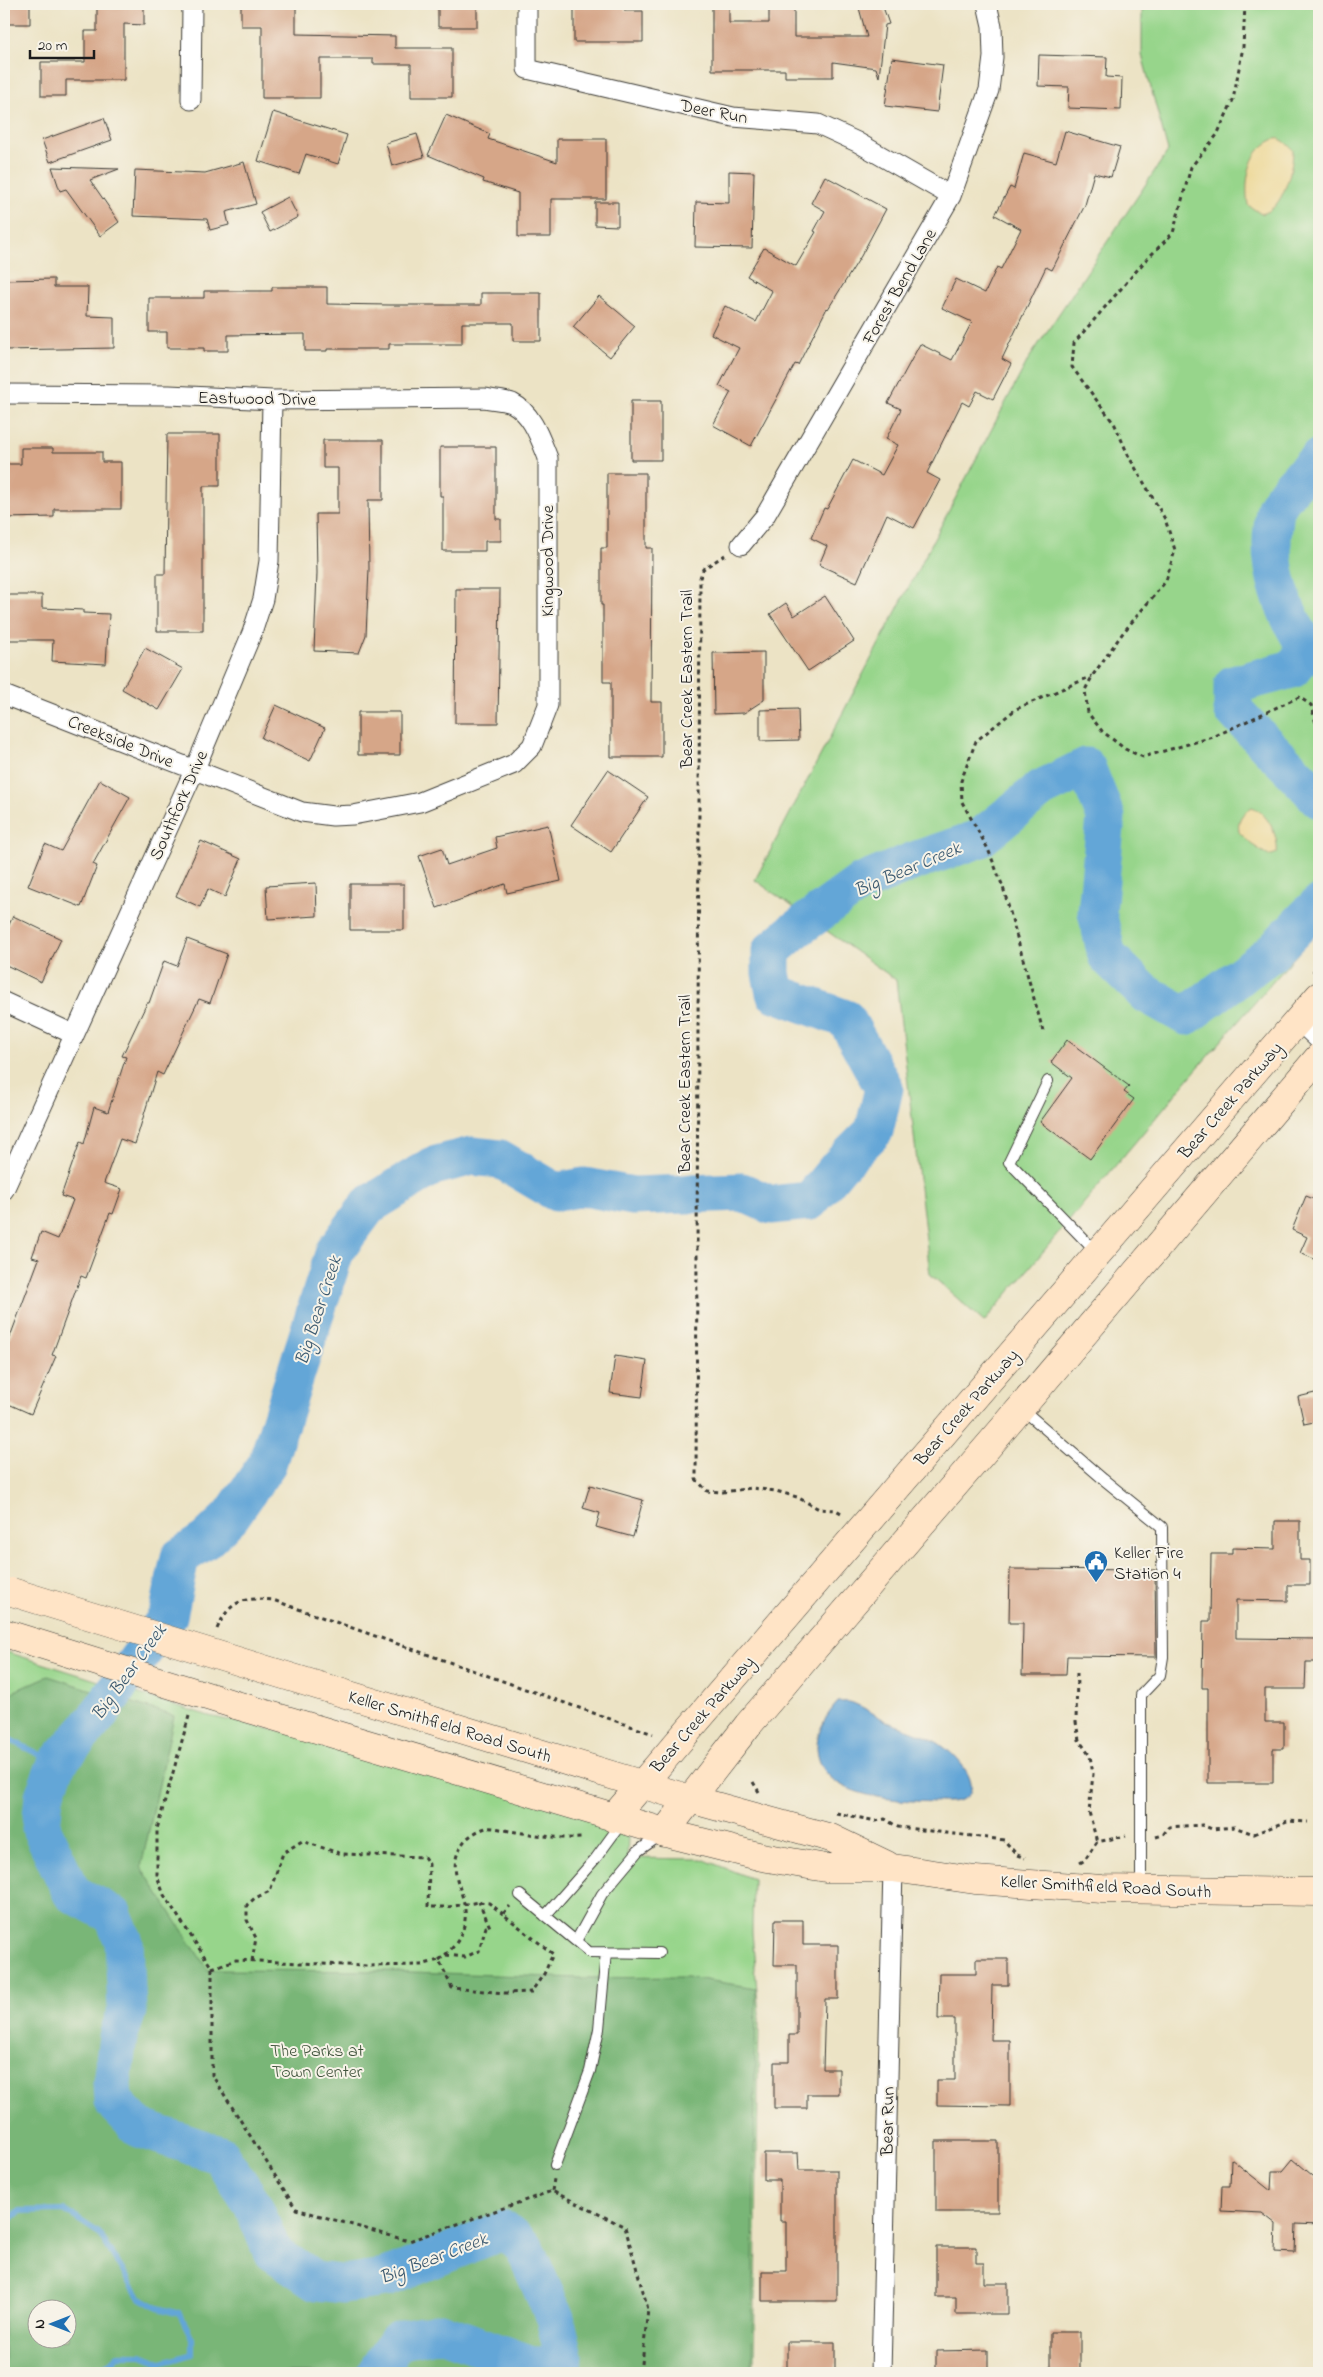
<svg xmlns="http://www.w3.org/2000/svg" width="1323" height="2377" font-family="'Indie Flower',sans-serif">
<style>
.green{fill:#97d58b;stroke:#5a7854;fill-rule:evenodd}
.forest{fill:#79b677;stroke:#4a694a;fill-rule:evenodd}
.sand{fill:#eeda9e;stroke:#857b5d}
.water{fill:#63a6d7;stroke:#40617a}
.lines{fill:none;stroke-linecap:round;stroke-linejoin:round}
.stream{stroke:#63a6d7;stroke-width:6}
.river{stroke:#63a6d7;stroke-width:39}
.building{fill:#d6a688}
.service-casing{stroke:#3b3a35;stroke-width:12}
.minor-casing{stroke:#3b3a35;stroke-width:21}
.secondary-casing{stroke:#3b3a35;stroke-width:29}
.path{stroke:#3b3a35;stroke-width:3;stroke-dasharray:4 4;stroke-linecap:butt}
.service{stroke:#fff;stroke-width:10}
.minor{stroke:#fff;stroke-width:19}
.secondary{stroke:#ffe4c6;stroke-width:28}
.secondary-bridge-casing{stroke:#3b3a35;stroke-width:29;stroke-linecap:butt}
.secondary-bridge{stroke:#ffe4c6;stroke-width:28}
.labels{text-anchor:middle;stroke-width:4;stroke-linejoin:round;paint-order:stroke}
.street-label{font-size:18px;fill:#1c1c1c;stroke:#f7f3e8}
.poi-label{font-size:18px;fill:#1c1c1c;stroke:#f7f3e8;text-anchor:start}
.park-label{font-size:18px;fill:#41543d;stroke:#f7f3e8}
.water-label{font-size:19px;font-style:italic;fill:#3c5a70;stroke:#f7f3e8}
</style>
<rect width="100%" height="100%" fill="#f7f3e8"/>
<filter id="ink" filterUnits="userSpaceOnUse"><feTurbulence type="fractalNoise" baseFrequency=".02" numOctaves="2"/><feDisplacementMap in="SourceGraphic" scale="10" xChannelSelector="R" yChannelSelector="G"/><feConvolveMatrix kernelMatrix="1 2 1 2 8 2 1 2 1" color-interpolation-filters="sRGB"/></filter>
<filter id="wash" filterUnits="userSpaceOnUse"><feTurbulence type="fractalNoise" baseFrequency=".0096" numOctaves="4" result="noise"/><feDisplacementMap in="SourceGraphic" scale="20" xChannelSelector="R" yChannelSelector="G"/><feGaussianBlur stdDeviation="1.12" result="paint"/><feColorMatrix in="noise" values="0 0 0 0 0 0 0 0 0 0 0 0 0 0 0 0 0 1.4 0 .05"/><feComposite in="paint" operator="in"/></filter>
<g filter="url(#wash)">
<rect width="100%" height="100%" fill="#ece3c5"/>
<!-- green -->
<path class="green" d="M1142,4h177v925l-124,142 -211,251 -54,-48 -34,-294 -141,-100 273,-520 140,-209 -26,-96z
M4,1651l205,65 233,50 187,50 -2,42 75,1 51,20 -1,53 7,82 -5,359h-750zM38,2310h30v30h-30z"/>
<!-- forest -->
<path class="forest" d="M48,1676l126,40 -33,151 67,103 175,1 195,7 109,-1 69,11 -4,385h-748v-677zM38,2310h30v30h-30z"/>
<!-- sand -->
<path class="sand" d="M1278,138l7,4 8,8c0,19 -10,61 -32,64l-13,-9c-4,-25 1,-59 30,-67z
M1252,807c16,6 27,30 25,46l-8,3 -18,-12 -12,-12c-2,-13 3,-18 13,-25z"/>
<!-- water -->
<path class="water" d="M838,1702c5,0 11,-1 15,1 13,5 25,14 37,20 19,7 39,12 55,25 25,19 45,56 -3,54 -39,-1 -126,-1 -125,-57 1,-16 10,-31 21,-43z"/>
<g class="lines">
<!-- stream -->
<path class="stream" d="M4,1737l53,26
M4,2225l16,-14 44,-1 35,23 40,64 19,11 22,6 12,24v16l-30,9 -20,-8h-24l-20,18"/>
<!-- river -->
<path class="river" d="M1319,458c-14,15 -33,31 -43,50 -2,5 -2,13 -3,19 -5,42 9,81 31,116l-2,14 -10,12 -59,16v24c28,32 59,59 86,90
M376,2373l21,-32 44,-9 99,36 24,-12 -9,-38 -31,-71 -20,-17 -118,48 -44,6 -26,-3 -44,-30 -20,-48 -32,-48 -81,-27 -26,-27 -1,-18 6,-46 9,-26 -3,-69 -11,-27 -41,-22 -31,-65 3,-32 13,-33 40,-46 71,-101 12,-59 26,-17 25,-24 36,-52 68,-213 34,-46 64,-39 39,-10 28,3 56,33 28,-5 49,9 109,-4 29,13 39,-4 29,-35 35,-35 10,-43 -38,-69 -71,-26 -4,-20v-22l23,-20 65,-47 55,-23 65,-22 62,-50 45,-22 20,50 -9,95 10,44 38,37 41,23 85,-63 48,-49"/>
</g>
<g id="blocks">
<!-- building -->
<path class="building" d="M4,4h26v20h-26z
M97,4h47v21l-20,-1v56h-58v16h-25v-34h44v-31h12z
M241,4h55v30l99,2v12h57v49h-41v-33h-38v-5h-53v39h-58v-72h-21z
M438,4h39v23h-39z
M574,4h51v7h18v31h-69z
M712,4h17v19h40v-18h25v32h73l-8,-29 23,-4 7,20 -4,1 -6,52 -3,-9 -43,-6v15h-48v-7h-73z
M1039,55l68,2 -1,20 16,1 -1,32 -53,-2 1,-21 -31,-1z
M892,58l51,7 -6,47 -52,-6z
M273,112l74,23 -9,29 -32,-10 -7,20 -41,-13z
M446,115l44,19 -2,5 69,23v-23h49v60h-55v38h-33v-44l-35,-11 1,-3 -56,-24z
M104,118l8,22 -62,22 -8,-22z
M1065,131l55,16 -9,30 -17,-4 -9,32 -33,65 -6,-3 -44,92 9,5 -18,35 -16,-8 -8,15 -7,-4 -35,71 13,7 -26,48 -27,-14 -30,68 -38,-17 8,-19 -16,-8 13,-30 3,1 26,-49 29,15 16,-30 -12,-6 15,-30 -13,-6 32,-59 32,16 20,-38 -30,-14 14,-29 29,14 12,-26 4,2 20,-40 -26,-14 15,-28 4,2 10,-36 32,9z
M417,134l7,23 -32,9 -6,-23z
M244,162l12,42 -30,8 3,13 -19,5 -3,-11 -74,-3 2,-46 70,3z
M52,167l67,2 -29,11 29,42 -19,14 -34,-47 -6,2z
M729,171l25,1 -2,76 -57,-1 1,-45 33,1z
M825,176l61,33 -25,47 -33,53 -1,-1 -29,57 -3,-1 -44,82 -38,-21 18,-33 -12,-6 20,-38 -28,-14 14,-28 31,16 16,-31 -25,-15 17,-28 32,18 20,-34 -2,-1 11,-20 -14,-8z
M288,197l10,20 -28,15 -10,-20z
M595,202h23v24l-23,-1z
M54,279v8h34l-1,29 27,1v31l-110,2v-70z
M272,287h55v17l62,1h92v-12h60v48h-28v-18h-51v21h-73v5h-62v2h-22v-17l-77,1v16h-24v-3h-37v-16h-18v-34h55v-7h68z
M599,296l36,30 -25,31 -37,-30z
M631,401h30v59h-30z
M167,434h53v52h-17v145h-46v-57h8z
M323,440h60v60h-15l1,69 -3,66 -7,18 -45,-2 3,-78 -1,-59h22v-46h-15z
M440,447h56v72h5v22h-16v10h-42v-55h-3z
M21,448h32v4h49v10h19v47h-67v8l-50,1v-54h17z
M607,473h39v75h6l-1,154h11v55h-51v-75h-8v-77h-2v-57h6z
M456,589h44l-2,134h-43z
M4,595h38v13l41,2v3l26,1 -3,50 -54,-3 1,-21h-49z
M825,596l29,45 -46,30 -38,-57 16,-11 8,13z
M145,648l38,21 -24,41 -37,-21z
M764,652v48l-20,13 -30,1 -1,-61z
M276,705l49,23 -15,33 -49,-23z
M798,709l1,31 -39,1v-31z
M358,712h42v43h-42z
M608,770l40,27 -37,55 -40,-27z
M100,780l30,17 -37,67 4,2 -16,41 -53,-21 17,-42 16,7z
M548,825l13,56 -54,12 -2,-9 -68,24 -18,-52 23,-8 5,17 50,-17 -2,-11z
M201,841l40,18 -16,38 -17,-8 -8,18 -24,-11z
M316,883l1,33 -49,3 -2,-33z
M350,884h54v46h-54z
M13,916l48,23 -20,43 -37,-18v-28z
M187,939l40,15 -17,49 -11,-4 -36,76 -6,-3 -22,72 -15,-5 -16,44 18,6 -9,25 -3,-1 -24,65 -5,-2 -29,79 4,1 -25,58 -27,-12v-49l35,-94 -7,-2 9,-25 17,7 15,-39 -12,-4 19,-54 4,2 10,-37 14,5 18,-55 -4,-1 25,-53h2l15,-42 13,5z
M1067,1040l62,46 -5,6 10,7 -44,60 -50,-37 32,-44 -21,-16z
M1306,1196l13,5v60l-19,-8 7,-16 -15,-7z
M615,1356l32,5 -5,36 -32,-4z
M1319,1392v29l-15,3 -6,-27z
M590,1485l53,15 -10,37 -37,-10 4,-14 -17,-5z
M1275,1521h25v39h10v25h-22v16l-52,-1v38l83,1v23h-13l-1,27h-40v33h19v27h-11v34h-65v-95h-6l1,-67h7l1,-67h21v-6l43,1z
M1010,1569l145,1 1,87 -89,-1 -1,19h-44l1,-52h-14z
M775,1920h28v25h35v54h-13l-2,70h16v25h-32v14h-33v-46h15v-27h8v-70h-23z
M976,1959h32v26h-16l-1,55h19v66l-73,-1v-25h18v-61h-17l1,-45h37z
M936,2141h62v71h-62z
M764,2153h34l1,17h38v131h-75v-30h24v-50h-6v-41h-16z
M1231,2159l40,32 1,-20h11l10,-12 26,22v44l-23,-1 -1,29 -20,-1 1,-28 -14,-11 -41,-2 1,-25h8z
M936,2247h40v16h8v20h24v31h-52v-17h-20z
M1050,2332h30v41h-30z
M787,2342h48v31h-48z
M988,2350v23h-52v-22z"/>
</g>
</g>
<g filter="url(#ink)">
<use href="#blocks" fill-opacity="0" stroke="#3b3a35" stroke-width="1"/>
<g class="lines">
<!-- service casing -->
<g class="service-casing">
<path id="service" d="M1048,1081l-39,81 88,91
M1021,1408l82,71 59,48 1,130 -3,18 -19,20v194
M520,1895l69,57 70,1
M545,1916l51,-58 27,-37
M576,1941l26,-47 36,-43 24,-17
M555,2165l35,-94 9,-42 7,-77"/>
</g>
<!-- minor casing -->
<g class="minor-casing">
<path id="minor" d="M527,4v65l206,48 85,7 39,18 94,54
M191,100l1,-96
M4,394l165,1 103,5 213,-2c8,2 19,2 27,5 20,10 28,35 36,55v247l-16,41 -18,18 -94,38 -67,13 -20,1 -31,-4 -298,-117
M741,545l24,-29 186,-320 38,-106 4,-33 -1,-31 -5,-22
M4,1002l69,32
M1299,1021l20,19
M4,1190l190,-419 58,-138 11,-34 6,-38 3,-161
M881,2373l12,-505"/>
</g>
<!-- secondary casing -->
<g class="secondary-casing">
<path id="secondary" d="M254,1666l436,133 141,39 56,27
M236,1705l442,131 84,21 64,11h67l82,12 127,9 217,3
M613,1818l706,-822
M664,1833l84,-108 255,-296 316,-372"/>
</g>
<!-- path -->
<path class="path" d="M1245,4l-2,43 -10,53 -16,35 -26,32 -18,66 -28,28 -71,82 -2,24 43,58 14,32 36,62 10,31 -9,31 -44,53 -29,41 -8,15 3,23 14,18 23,18 18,8 70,-20 86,-40 12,8 8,29
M725,555l-22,14 -3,9 -4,901 11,12 16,1 29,-4 24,3 21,6 22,12 17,1 7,4
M1313,972l6,-7
M1043,1031l-40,-144 -15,-38 -26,-47 -1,-21 15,-40 40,-32 76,-33
M217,1629c13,-29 26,-32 56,-29l380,134
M1077,1673l-1,49 3,18 11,16 3,18 -4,38 8,30
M189,1716l-32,113v47l7,19 48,73v107l84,134 113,32 143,-50 73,36 23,82 -7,64
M753,1782l6,10
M836,1813l40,8 9,-2 13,8 106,13 13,15 8,3
M1156,1837l7,-2 6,-8 33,-2 10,4 22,-2 20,7 33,-13 21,1
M1080,1863l5,-3 12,-18 29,-6
M446,1955l19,2 14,-6 7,-24h4l-11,-25
M439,1960c13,-10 24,-22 26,-40 3,-30 -22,-47 -2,-77 4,-6 15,-13 23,-15 9,-1 21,3 30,4 22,3 43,7 65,6
M252,1961l4,-23 -9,-18v-15l8,-7 15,-7 13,-38 19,-12 40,13 82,3 5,7 -1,43h20l31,-5 10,1 14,11
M212,1968l24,-8 130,6 55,-1 18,-5 13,28 53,5 26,-1 13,-18 9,-20 -50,-40 7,-8
M552,2191l2,-12"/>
<!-- service -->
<use href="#service" class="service"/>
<!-- minor -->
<use href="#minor" class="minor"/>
<!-- secondary -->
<use href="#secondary" class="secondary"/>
<!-- secondary-bridge casing -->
<g class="secondary-bridge-casing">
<path id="secondary-bridge" d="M12,1592l242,74
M4,1633l232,72"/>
</g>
<!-- secondary-bridge -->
<use href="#secondary-bridge" class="secondary-bridge"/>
</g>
</g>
<!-- icons -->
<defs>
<g id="civic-pin" transform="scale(1.25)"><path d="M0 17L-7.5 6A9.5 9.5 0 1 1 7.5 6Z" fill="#1f6fb2" stroke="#f7f3e8"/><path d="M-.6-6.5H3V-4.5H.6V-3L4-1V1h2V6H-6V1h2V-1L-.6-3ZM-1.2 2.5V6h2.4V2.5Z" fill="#fff"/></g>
</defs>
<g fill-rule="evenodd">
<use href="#civic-pin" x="1096" y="1562"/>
</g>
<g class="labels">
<!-- street labels -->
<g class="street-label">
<text transform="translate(714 111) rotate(11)" y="6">Deer Run</text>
<text transform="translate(899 286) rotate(-60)" y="6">Forest Bend Lane</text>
<text transform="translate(257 398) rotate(1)" y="6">Eastwood Drive</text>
<text transform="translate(547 561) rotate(-90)" y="6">Kingwood Drive</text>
<text transform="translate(686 679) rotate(-90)" y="6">Bear Creek Eastern Trail</text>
<text transform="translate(121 741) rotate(22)" y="6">Creekside Drive</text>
<text transform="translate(178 805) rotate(-66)" y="6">Southfork Drive</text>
<text transform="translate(684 1084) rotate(-90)" y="6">Bear Creek Eastern Trail</text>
<text transform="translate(1230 1100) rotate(-49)" y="6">Bear Creek Parkway</text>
<text transform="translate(966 1407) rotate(-49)" y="6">Bear Creek Parkway</text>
<text transform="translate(702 1714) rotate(-49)" y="6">Bear Creek Parkway</text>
<text transform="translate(450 1726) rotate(17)" y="6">Keller Smithfield Road South</text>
<text transform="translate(1106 1886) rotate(3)" y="6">Keller Smithfield Road South</text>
<text transform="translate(887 2121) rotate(-89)" y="6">Bear Run</text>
</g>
<!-- poi labels -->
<g class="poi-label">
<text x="1114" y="1558">Keller Fire<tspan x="1114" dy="21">Station 4</tspan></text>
</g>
<!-- park labels -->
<g class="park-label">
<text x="317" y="2056">The Parks at<tspan x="317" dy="21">Town Center</tspan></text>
</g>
<!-- water labels -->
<g class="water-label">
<text transform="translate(907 868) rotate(-23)" y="7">Big Bear Creek</text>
<text transform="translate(317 1310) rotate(-72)" y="7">Big Bear Creek</text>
<text transform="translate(128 1671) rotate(-54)" y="7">Big Bear Creek</text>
<text transform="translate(433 2257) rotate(-21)" y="7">Big Bear Creek</text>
</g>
</g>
<!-- margin -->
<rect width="1323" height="2377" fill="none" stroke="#f7f3e8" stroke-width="20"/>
<!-- north arrow -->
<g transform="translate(52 2324) rotate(270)"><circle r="24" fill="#f7f3e8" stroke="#9f9d96"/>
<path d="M0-4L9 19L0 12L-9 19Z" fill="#1f6fb2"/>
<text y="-8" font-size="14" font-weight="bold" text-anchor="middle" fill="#1c1c1c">N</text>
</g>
<!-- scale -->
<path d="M30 50v8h64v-8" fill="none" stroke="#1c1c1c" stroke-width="2.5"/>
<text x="38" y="50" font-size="15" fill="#1c1c1c" stroke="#f7f3e8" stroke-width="4" paint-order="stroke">20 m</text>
</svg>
